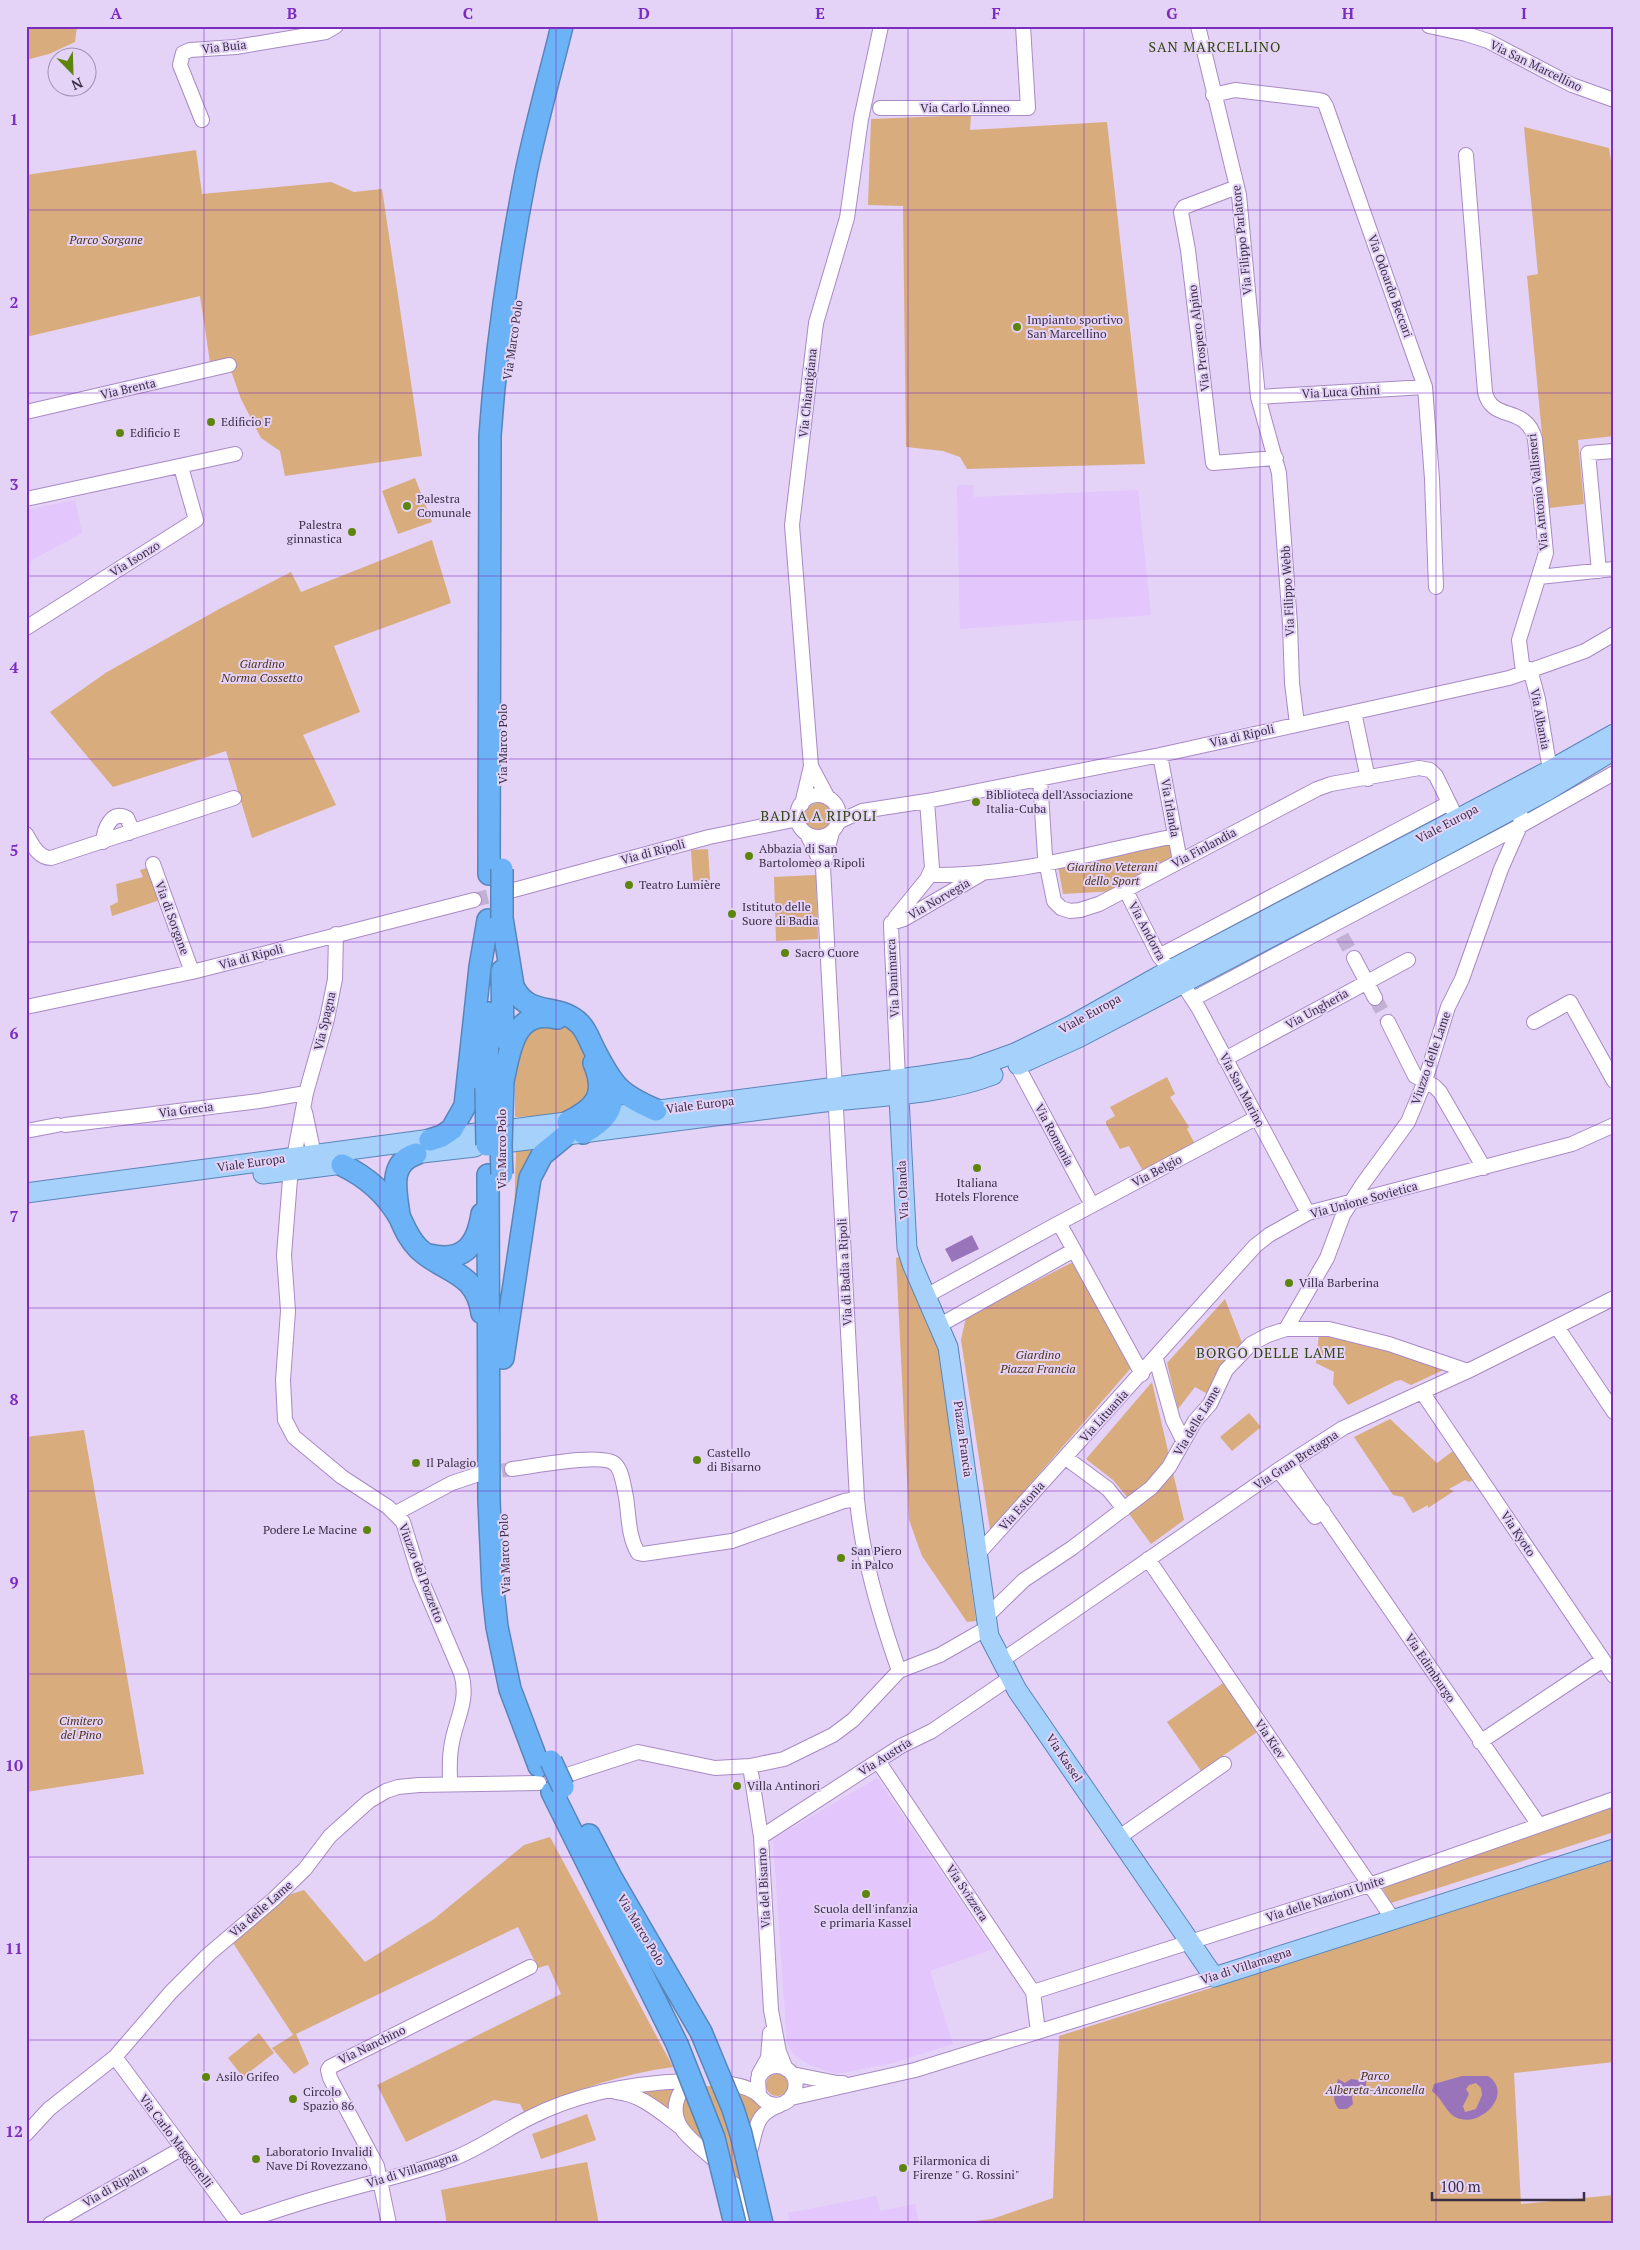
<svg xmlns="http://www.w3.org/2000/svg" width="1640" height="2250" font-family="'PT Serif',serif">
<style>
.built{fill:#e2c6fc}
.green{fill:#d8ac7d}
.water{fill:#9a74bb;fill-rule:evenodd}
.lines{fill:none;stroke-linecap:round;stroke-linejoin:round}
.minor-tunnel{stroke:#c2b1d4;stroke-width:14;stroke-dasharray:14 7;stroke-linecap:butt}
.minor-casing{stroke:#a88ac4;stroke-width:16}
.major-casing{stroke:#5a85b9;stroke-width:21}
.highway-casing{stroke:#5a85b9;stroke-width:24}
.minor{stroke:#fff;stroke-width:14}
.major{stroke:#a6d1fa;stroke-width:19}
.highway{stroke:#6bb3f6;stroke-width:21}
.highway-bridge-casing{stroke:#5a85b9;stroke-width:24;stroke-linecap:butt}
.highway-bridge{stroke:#6bb3f6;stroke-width:21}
.grid{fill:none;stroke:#7b2cbf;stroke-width:1;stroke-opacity:0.55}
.poi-dot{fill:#5d850d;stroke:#e4d2f7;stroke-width:2}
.labels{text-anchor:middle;stroke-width:4;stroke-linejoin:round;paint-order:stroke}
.street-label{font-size:12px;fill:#3b2f47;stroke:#e4d2f7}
.park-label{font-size:12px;font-style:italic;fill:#4c3316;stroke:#e4d2f7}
.poi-label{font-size:12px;fill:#3b2f47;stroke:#e4d2f7;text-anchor:start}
.neighbourhood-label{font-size:14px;letter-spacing:1px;fill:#30440f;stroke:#e4d2f7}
.neatline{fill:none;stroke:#7b2cbf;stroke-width:2}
.grid-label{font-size:16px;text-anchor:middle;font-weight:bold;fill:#7b2cbf}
</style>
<rect width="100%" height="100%" fill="#e4d2f7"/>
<!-- built -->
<path class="built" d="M957,485h16l1,12 164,-7 13,125 -191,14z
M75,500l7,33 -52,28 -1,17h-3v-68z
M877,1778l116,171 -63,22 23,73 -60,19 -57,11 -26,-9 -16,-10 -7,-12 -14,-204z
M876,2196l4,15 35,-7 4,20h-129l-2,-11z"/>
<!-- green -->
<path class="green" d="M26,26h51l-2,16 -26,12 -23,6z
M971,115l-1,15 137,-8 38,342 -178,5 -7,-12 -17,-6 -37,-4 -3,-241 -35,-1 3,-86z
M1524,127l85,21 3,20h2v268l-36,4 6,64 -35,4 -22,-232 11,-2z
M196,150l6,44 129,-12 23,10 28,-3 40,267 -137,20 -5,-25 -19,-13 -20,-39 -12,-34 -18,4 -11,-73 -174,41v-162z
M415,478l17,44 -34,12 -16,-43z
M432,540l19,63 -117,43 26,66 -57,23 33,70 -84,33 -26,-87 -113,36 -63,-75 57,-40 114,-64 70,-36 10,20z
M805 817a14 14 0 1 1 28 0a14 14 0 1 1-28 0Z
M1172,843l3,17 -59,31 -53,3 -5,-28z
M708,849l2,31 -17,1 -2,-31z
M150,867l10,33 -48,16 -2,-10 8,-4 -2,-18 27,-7 -3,-7z
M816,875l2,64 -42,2 -2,-64z
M562,1023l14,11 19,40 -9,30 -27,11 -44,2v-73l13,-18z
M1167,1077l8,17 -5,3 19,30 -2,2 8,15 -52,27 -14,-25 -9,3 -14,-25v-3l9,-5 -5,-9z
M541,1147l-27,73 2,-70z
M900,1257l39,93 37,271 -9,1 -45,-66 -13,-36 -13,-262z
M1075,1261l56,107 -141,162 -29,-190 5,-23z
M1225,1299l18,46 -37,48 -11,-6 -17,22 -11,-46z
M1319,1333l131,34 -39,18 -10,-5 -5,1 -48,24 -15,-21 1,-12 -18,-9z
M1152,1382l32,138 -33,24 -24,-33 1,-13 -15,-18 -27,-21z
M1249,1413l12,14 -29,24 -12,-14z
M1390,1419l47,44 16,-12 20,29 -4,2 -4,-2 -16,9 5,2 -26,17v-3l-15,8 -10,-16 -10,-2 -39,-58z
M84,1430l60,344 -118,18v-355z
M1229,1679l34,49 -62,43 -34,-49z
M1614,1804v28l-223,71 -10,-17z
M550,1837l123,230c-52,7 -101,24 -149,45l-4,-8 -26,-4 -88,42 -29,-57 184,-91 -13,-29 -10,3 -20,-41 -222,107 13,30 -15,10 -22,-26 21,-13 -62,-95 51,-43 22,-7 61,72 69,-43 90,-74z
M1614,1860v202l-100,11 7,131 93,-9v29h-664l42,-5 61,-21 6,-162z
M259,2033l15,20 -31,24 -15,-19z
M766 2085a11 11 0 1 1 22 0a11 11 0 1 1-22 0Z
M682,2083l-9,36 -41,-27z
M706,2086l33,2 24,19c-15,10 -18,61 -21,79h-2l-58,-63v-27l10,-9z
M587,2114l9,26 -55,19 -9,-25z
M587,2162l12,62h-152l-6,-34z"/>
<!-- water -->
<path class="water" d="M972,1235l7,14 -27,13 -7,-13z
M1462,2076h26c27,18 -9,54 -33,41 -10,-6 -13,-19 -23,-26l2,-7zM1476,2083l5,5 1,7 -6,14 -11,3 -2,-6 6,-12 -3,-5 3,-4z
M1338,2079l7,4 6,-4 15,2v5c-14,1 -15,5 -13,18l-6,5h-8c-9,-9 -3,-20 -1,-30z"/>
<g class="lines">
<!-- minor-tunnel -->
<path class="minor-tunnel" d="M474,900l36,-9
M1342,936l12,22
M1375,998l13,24
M481,1474l31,-5"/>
<!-- minor casing -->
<g class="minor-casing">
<path id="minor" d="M1198,26l41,169 19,202 21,76 11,151 2,59 5,41
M1429,26l37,8 22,7 84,44 42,15
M1213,95l22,-5 84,10 4,1 3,5 99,281 7,92 4,108
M880,108h148l-5,-82
M202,120l-22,-55 3,-12 7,-3 46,-3 90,-15 10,-6
M1466,155l19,237c7,31 41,12 50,47l11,114 -27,87 4,32
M1237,187l-53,20 -3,5 7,38 25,213 63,-5
M1258,397l167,-10
M26,412l203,-47
M26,499l209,-45
M1599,571l-11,-118 26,-2
M1539,577l75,-8
M26,628l170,-108 -15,-53
M1530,669l8,30 12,71
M1354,712l14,67
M1160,755l20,106
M811,766l17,32
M1040,779l5,77 9,45 7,7 9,3 10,-1 19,-6 218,-115 14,-5 88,-16 11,2 6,6 21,43
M797 816a21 21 0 1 1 42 0a21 21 0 1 1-42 0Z
M802,804l9,-38 -19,-241 24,-202 31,-105 14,-99 20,-93
M838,822l24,-11 65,-10 233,-46 349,-77 76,-27 29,-17
M832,832l-9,35 34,632c5,58 23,117 42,172
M26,834c6,10 12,24 25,24l183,-60
M807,834l16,33
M103,842c1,-12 8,-33 24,-24l4,9 -2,6
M153,864l39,108
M929,875c83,2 166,-23 246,-39
M510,891l199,-54 89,-18
M1126,891l33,65 27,33 13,20 109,204
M891,923l13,-4 79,-46
M336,934l-1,45 -8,40 -21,74 -16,86 -6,76 4,56 -5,69 2,40 9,17 48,40 46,30 15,15 17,55 41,96c9,29 -7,48 -10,76 -2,11 -1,23 -1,35
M1159,956l290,-153
M1354,958l21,40
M1193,999l327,-173 94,-53
M26,1007l166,-35 282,-72
M1388,1022l27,54 19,10 6,6 44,76
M1534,1022l36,-20 44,79
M1225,1059l183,-99
M1017,1065l75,140
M898,1079l-7,-153 5,-9 31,-38 5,-11 -5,-67
M305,1112l9,43
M65,1125l194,-24 47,-8
M26,1131l31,-6
M1059,1223l197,-105
M1074,1250l68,124
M926,1296l133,-73 15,27 -134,75
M1557,1327l57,85
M1286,1329l41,-71 16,-43 19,-30 46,-63 17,-41 23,-74 14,-28 39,-110 19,-43 1,-10 -5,-9
M1156,1359l17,61 10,20
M1422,1392l192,284
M1066,1458l42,31 16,20
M1289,1463l250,362
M512,1469c19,-2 90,-17 103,-5 7,6 9,24 11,33 3,19 2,39 12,56l5,1 89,-13 112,-40 13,-2
M1278,1470l37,47 8,-6
M396,1513l56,-30 27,-9
M978,1554l277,-308 14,-11 39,-22 264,-69 42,-19
M1148,1559l245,360
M986,1617l38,-37 48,-32 79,-60 18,-21 26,-46 15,-17 16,-34 25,-26 17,-9 18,-6h43l60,15 79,27
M1001,1661l277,-191 65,-42 125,-57 146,-73
M1480,1742l123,-82
M878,1761l155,231 5,40
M750,1766l11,71 10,173 8,42 7,17
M564,1776l74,-24 77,16 35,-2 34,-7 49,-24 20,-15 46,-49 41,-16 47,-27
M761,1837l140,-91 31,-15 78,-53
M1118,1838l106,-74
M1033,1992l336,-107 245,-86
M115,2057l123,166
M759,2074l9,-16 2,-25
M792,2074l45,9h6
M689,2084c-7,4 -10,9 -12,16 -8,27 18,42 35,58
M731,2084c9,2 17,3 25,9 6,4 8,10 15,11 21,6 34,-23 16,-35 -12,-7 -24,-1 -29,10l1,16
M616,2092c25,2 44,20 63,34
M791,2098l124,-28 299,-93
M26,2134l23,-25 66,-52 56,-65 38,-38 65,-55 31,-30 25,-33 39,-35 17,-10 12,-4 21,-2 120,-2
M751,2148c6,-23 5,-34 29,-43
M734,2184l15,40
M50,2224l131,-75
M237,2224c37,-13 74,-25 112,-35 35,-10 69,-17 103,-30 27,-10 51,-28 77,-41 49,-25 104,-35 158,-37
M389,2224l-12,-58 -47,-88 -2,-8 2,-3 200,-100"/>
</g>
<!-- major casing -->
<g class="major-casing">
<path id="major" d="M1018,1065l60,-27 329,-172 140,-75 67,-41
M898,1079l9,169 5,16 36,83 41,289 28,54 197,287 400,-128
M512,1129l409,-53 52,-8 42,-15 57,-28 87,-49 391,-206 64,-36
M512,1142c99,-12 198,-26 297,-38 60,-8 126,-7 184,-29
M422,1153l53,-6
M263,1174l72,-9
M26,1193l450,-60"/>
</g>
<!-- highway casing -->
<g class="highway-casing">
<path id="highway" d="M489,874l1,-438c6,-88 19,-176 36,-263 10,-49 24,-98 36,-147
M502,918l11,68c15,33 46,16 67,38 7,7 10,18 15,27 18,35 24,43 61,59
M502,971l1,67
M503,1081c7,-30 10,-73 54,-63
M486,1088l3,-75
M568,1122c29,-14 39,-28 26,-59
M583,1133c22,-12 32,-23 29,-49
M430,1140l12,-4 10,-7 13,-23 15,-139 8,-47
M342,1165c25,12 44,28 58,53 5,11 9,21 18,30 25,25 58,22 64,65
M488,1175l1,326 4,89 4,37 13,62 29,77
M399,1215c-3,-24 -11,-52 17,-61
M429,1255c34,8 48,-9 53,-41
M503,1358l27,-180 12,-23 23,-19
M552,1792l125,252
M589,1835l23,44 89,153"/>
</g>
<!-- minor -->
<use href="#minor" class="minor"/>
<!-- major -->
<use href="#major" class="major"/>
<!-- highway -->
<use href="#highway" class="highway"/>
<!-- highway-bridge casing -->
<g class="highway-bridge-casing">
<path id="highway-bridge" d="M502,918v-49
M486,1088l1,57
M502,1174l-1,-28 2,-65
M551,1761l12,26
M701,2032l32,77 8,25 21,90
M677,2044l37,94 21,86"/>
</g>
<!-- highway-bridge -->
<use href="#highway-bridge" class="highway-bridge"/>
</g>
<!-- grid -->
<path class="grid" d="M204,26v2198M380,26v2198M556,26v2198M732,26v2198M908,26v2198M1084,26v2198M1260,26v2198M1436,26v2198M26,210h1588M26,393h1588M26,576h1588M26,759h1588M26,942h1588M26,1125h1588M26,1308h1588M26,1491h1588M26,1674h1588M26,1857h1588M26,2040h1588"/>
<!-- markers -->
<g class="poi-dot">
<circle cx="1017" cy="327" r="5"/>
<circle cx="211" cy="422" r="5"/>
<circle cx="120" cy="433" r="5"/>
<circle cx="407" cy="506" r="5"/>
<circle cx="352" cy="532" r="5"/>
<circle cx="976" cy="802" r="5"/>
<circle cx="749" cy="856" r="5"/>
<circle cx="629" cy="885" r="5"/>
<circle cx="732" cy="914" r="5"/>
<circle cx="785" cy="953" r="5"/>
<circle cx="977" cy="1168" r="5"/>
<circle cx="1289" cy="1283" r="5"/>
<circle cx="697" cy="1460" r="5"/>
<circle cx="416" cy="1463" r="5"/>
<circle cx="367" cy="1530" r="5"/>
<circle cx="841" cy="1558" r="5"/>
<circle cx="737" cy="1786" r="5"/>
<circle cx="866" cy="1894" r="5"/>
<circle cx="206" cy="2077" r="5"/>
<circle cx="293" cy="2099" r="5"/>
<circle cx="256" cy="2159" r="5"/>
<circle cx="903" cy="2168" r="5"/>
</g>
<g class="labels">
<!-- street labels -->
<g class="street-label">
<text transform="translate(224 47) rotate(-6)" y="4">Via Buia</text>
<text transform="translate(1536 66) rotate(26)" y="4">Via San Marcellino</text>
<text x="965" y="112">Via Carlo Linneo</text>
<text transform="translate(1242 240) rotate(-96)" y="4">Via Filippo Parlatore</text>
<text transform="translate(1390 286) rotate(70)" y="4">Via Odoardo Beccari</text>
<text transform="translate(1199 338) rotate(-97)" y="4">Via Prospero Alpino</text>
<text transform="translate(513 340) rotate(-82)" y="4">Via Marco Polo</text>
<text transform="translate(128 389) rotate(-13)" y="4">Via Brenta</text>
<text transform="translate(1341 392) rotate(-3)" y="4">Via Luca Ghini</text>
<text transform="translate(808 393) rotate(-84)" y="4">Via Chiantigiana</text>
<text transform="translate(1538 492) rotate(-96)" y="4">Via Antonio Vallisneri</text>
<text transform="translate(135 559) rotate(-32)" y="4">Via Isonzo</text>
<text transform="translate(1288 591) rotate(-93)" y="4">Via Filippo Webb</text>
<text transform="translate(1540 719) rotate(79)" y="4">Via Albania</text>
<text transform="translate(1242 736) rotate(-13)" y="4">Via di Ripoli</text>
<text transform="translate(503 744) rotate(-90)" y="4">Via Marco Polo</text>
<text transform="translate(1170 808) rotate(80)" y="4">Via Irlanda</text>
<text transform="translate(1447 824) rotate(-28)" y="4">Viale Europa</text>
<text transform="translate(1204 848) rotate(-28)" y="4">Via Finlandia</text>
<text transform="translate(653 852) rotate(-15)" y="4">Via di Ripoli</text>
<text transform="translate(939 899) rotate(-30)" y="4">Via Norvegia</text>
<text transform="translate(172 918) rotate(70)" y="4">Via di Sorgane</text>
<text transform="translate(1147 931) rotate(62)" y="4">Via Andorra</text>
<text transform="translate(251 957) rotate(-15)" y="4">Via di Ripoli</text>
<text transform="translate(893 978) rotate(-93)" y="4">Via Danimarca</text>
<text transform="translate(1317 1009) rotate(-29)" y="4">Via Ungheria</text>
<text transform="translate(1090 1014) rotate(-29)" y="4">Viale Europa</text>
<text transform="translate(325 1021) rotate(-77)" y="4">Via Spagna</text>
<text transform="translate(1431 1058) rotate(-71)" y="4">Viuzzo delle Lame</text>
<text transform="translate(1242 1090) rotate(62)" y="4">Via San Marino</text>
<text transform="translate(700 1105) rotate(-7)" y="4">Viale Europa</text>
<text transform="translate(186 1110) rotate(-7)" y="4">Via Grecia</text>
<text transform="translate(1054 1135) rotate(62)" y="4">Via Romania</text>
<text transform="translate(502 1149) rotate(-90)" y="4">Via Marco Polo</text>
<text transform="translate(251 1163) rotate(-8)" y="4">Viale Europa</text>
<text transform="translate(1157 1171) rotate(-28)" y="4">Via Belgio</text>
<text transform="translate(903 1190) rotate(-93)" y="4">Via Olanda</text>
<text transform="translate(1364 1200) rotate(-15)" y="4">Via Unione Sovietica</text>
<text transform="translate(845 1272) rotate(-93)" y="4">Via di Badia a Ripoli</text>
<text transform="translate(1104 1416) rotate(-48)" y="4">Via Lituania</text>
<text transform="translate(1197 1421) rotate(-59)" y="4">Via delle Lame</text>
<text transform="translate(963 1439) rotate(82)" y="4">Piazza Francia</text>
<text transform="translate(1296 1460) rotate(-33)" y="4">Via Gran Bretagna</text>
<text transform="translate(1022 1506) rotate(-48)" y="4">Via Estonia</text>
<text transform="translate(1518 1534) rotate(56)" y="4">Via Kyoto</text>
<text transform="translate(505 1554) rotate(-92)" y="4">Via Marco Polo</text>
<text transform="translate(421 1573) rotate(69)" y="4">Viuzzo del Pozzetto</text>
<text transform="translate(1430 1668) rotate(56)" y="4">Via Edimburgo</text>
<text transform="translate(1270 1739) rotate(56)" y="4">Via Kiev</text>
<text transform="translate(885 1757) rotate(-32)" y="4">Via Austria</text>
<text transform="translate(1064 1758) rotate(56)" y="4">Via Kassel</text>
<text transform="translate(764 1888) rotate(-93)" y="4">Via del Bisarno</text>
<text transform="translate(967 1893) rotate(56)" y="4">Via Svizzera</text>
<text transform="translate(1325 1899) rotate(-18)" y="4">Via delle Nazioni Unite</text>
<text transform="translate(261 1909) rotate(-41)" y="4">Via delle Lame</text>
<text transform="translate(641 1930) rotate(59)" y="4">Via Marco Polo</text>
<text transform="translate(1246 1966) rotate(-18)" y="4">Via di Villamagna</text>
<text transform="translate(372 2045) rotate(-26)" y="4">Via Nanchino</text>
<text transform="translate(176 2141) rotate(53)" y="4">Via Carlo Maggiorelli</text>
<text transform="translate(412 2170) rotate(-17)" y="4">Via di Villamagna</text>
<text transform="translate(115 2186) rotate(-30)" y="4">Via di Ripalta</text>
</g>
<!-- park labels -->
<g class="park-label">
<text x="106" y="244">Parco Sorgane</text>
<text x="262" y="668">Giardino<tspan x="262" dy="14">Norma Cossetto</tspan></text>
<text x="1112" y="871">Giardino Veterani<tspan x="1112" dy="14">dello Sport</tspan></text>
<text x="1038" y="1359">Giardino<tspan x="1038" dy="14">Piazza Francia</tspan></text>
<text x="81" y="1725">Cimitero<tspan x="81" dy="14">del Pino</tspan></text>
<text x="1375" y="2080">Parco<tspan x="1375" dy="14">Albereta-Anconella</tspan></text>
</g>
<!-- poi labels -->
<g class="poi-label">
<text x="1027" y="324">Impianto sportivo<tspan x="1027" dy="14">San Marcellino</tspan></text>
<text x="221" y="426">Edificio F</text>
<text x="130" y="437">Edificio E</text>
<text x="417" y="503">Palestra<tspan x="417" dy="14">Comunale</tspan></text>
<text x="342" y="529" text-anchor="end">Palestra<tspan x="342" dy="14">ginnastica</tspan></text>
<text x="986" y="799">Biblioteca dell'Associazione<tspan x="986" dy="14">Italia-Cuba</tspan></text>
<text x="759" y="853">Abbazia di San<tspan x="759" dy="14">Bartolomeo a Ripoli</tspan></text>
<text x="639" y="889">Teatro Lumière</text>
<text x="742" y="911">Istituto delle<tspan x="742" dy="14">Suore di Badia</tspan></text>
<text x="795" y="957">Sacro Cuore</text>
<text x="977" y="1187" text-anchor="middle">Italiana<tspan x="977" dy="14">Hotels Florence</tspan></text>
<text x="1299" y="1287">Villa Barberina</text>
<text x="707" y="1457">Castello<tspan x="707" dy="14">di Bisarno</tspan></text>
<text x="426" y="1467">Il Palagio</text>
<text x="357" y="1534" text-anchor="end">Podere Le Macine</text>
<text x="851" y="1555">San Piero<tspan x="851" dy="14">in Palco</tspan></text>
<text x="747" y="1790">Villa Antinori</text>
<text x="866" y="1913" text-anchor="middle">Scuola dell'infanzia<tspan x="866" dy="14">e primaria Kassel</tspan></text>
<text x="216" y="2081">Asilo Grifeo</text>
<text x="303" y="2096">Circolo<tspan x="303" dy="14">Spazio 86</tspan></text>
<text x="266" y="2156">Laboratorio Invalidi<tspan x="266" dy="14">Nave Di Rovezzano</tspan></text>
<text x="913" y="2165">Filarmonica di<tspan x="913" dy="14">Firenze " G. Rossini"</tspan></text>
</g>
<!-- neighbourhood labels -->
<g class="neighbourhood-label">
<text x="1215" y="52">SAN MARCELLINO</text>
<text x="819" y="821">BADIA A RIPOLI</text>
<text x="1271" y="1358">BORGO DELLE LAME</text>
</g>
</g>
<!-- border -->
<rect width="1640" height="2250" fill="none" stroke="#e4d2f7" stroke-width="55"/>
<!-- north arrow -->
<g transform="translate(72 72) rotate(157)"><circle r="24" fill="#e4d2f7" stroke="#a091b1"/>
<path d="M0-4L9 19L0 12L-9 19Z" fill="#5d850d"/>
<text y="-8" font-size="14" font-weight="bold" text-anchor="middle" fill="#3b2f47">N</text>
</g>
<!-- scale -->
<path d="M1432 2192v8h152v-8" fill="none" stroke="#3b2f47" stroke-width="2.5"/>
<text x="1440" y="2192" font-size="15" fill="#3b2f47" stroke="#e4d2f7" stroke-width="4" paint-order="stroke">100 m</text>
<rect x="28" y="28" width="1584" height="2194" class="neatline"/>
<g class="grid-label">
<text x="116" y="19">A</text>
<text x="292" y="19">B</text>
<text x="468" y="19">C</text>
<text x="644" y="19">D</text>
<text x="820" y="19">E</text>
<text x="996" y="19">F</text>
<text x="1172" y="19">G</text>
<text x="1348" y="19">H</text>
<text x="1524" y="19">I</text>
<text x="14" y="125">1</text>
<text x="14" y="308">2</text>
<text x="14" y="490">3</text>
<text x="14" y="673">4</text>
<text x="14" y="856">5</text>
<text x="14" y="1039">6</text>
<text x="14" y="1222">7</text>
<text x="14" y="1405">8</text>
<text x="14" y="1588">9</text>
<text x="14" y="1771">10</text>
<text x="14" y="1954">11</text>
<text x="14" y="2137">12</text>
</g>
</svg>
